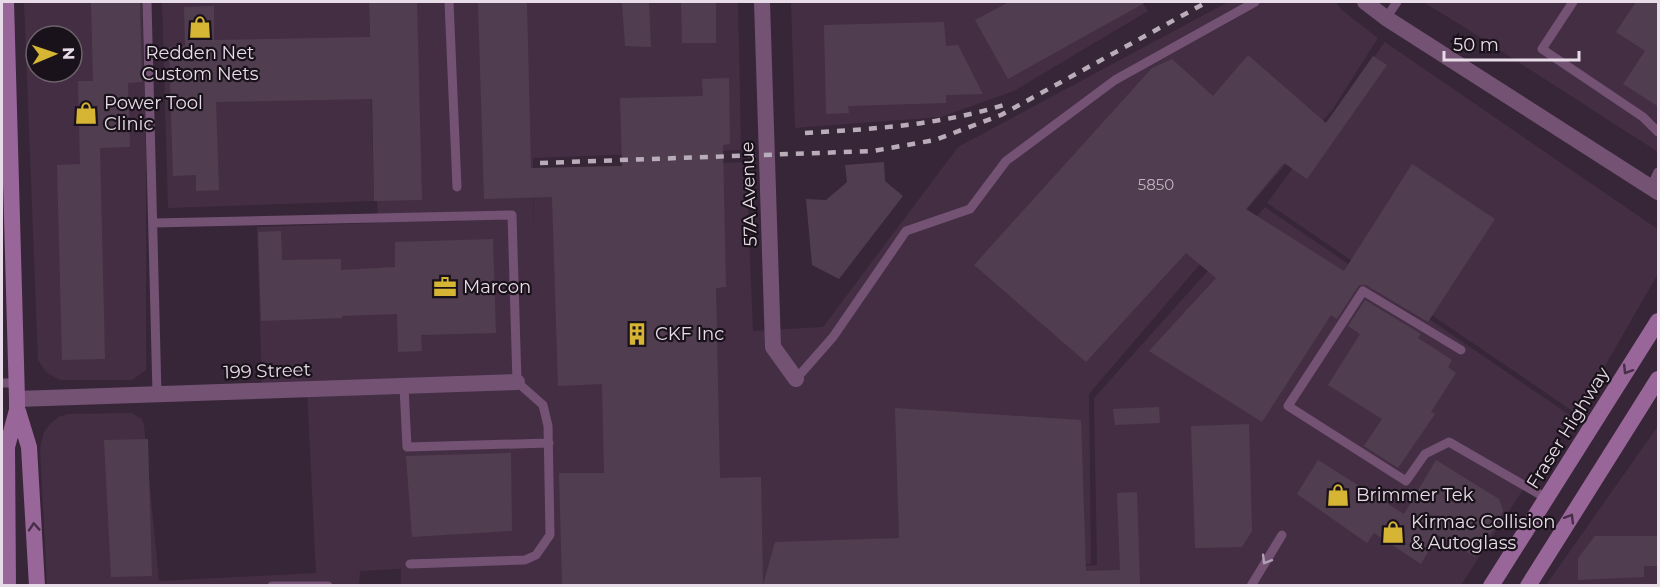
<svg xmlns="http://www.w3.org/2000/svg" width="1660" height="587" font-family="Montserrat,sans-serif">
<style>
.built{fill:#442e44;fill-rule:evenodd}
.building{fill:#503e50}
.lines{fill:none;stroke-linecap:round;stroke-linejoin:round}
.service{stroke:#735273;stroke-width:9}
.minor{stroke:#735273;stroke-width:16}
.tertiary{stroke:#735273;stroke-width:16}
.secondary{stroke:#99669a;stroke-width:16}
.rail{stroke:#baadba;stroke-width:4.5;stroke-dasharray:8 8;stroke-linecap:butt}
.oneway{stroke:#462f47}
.oneway2{stroke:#b39eb3}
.labels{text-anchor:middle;stroke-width:4.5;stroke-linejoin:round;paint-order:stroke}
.number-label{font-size:15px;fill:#c1b4c1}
.poi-label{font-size:18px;fill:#e7dce7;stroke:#1a121a;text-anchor:start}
.street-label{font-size:18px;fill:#e7dce7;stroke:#1a121a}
</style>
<rect width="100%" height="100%" fill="#372637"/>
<!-- built -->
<path class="built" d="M24,2h118l4,152v216l-14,10h-72l-14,-8 -8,-12zM36,36h36v36h-36z
M162,2h207l5,199 -206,7z
M370,2h368l3,148 -208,8 1,79v-68l212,-7 7,169 70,-4 135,-180 270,-145h108l6,8 36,28 -45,71 -244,285 2,170 -95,2 1,20h-596v-17l-41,2 -1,15 -312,-1 -7,-137 4,-16 6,-8 8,-7 10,-3 64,-1 10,6 2,6 15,156 157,-8 -9,-183 -45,1 -5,-164 121,-4z
M791,2h351l6,9 -134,80 -73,26 -146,11z
M1423,2h235v150l-199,-128z
M1385,42l271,186 2,7v39l-81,140 -310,-211z
M1265,207l306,209 -110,169 -460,1 -1,-16 97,-5 -3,-167z
M1658,426v159h-112z"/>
<!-- building -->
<path class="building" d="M91,2h49l2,80 -14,1 2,64 -30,1 5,211 -43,1 -5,-195 23,-1 -2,-83h15z
M369,2h48l5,198 -48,1 -2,-102 -156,3 3,88 -23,1v-16l-23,1 -4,-129 16,-1 -1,-39 30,-1v34l156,-3z
M478,2h49l4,166 91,-2 -2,-68 83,-2 -1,-17 27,-1 1,66 -7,1 3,142 -10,1 4,190 41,-1 2,108h-201l-3,-112h45l-2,-89 -44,2 -6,-189 -68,2z
M622,2h27l2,45 -26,-1z
M681,2h35v41h-34z
M1009,2h137l-138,77 -33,-59z
M1636,2h23v105l-36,-23 22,-33 -29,-19z
M944,22l2,24 12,-1 25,49 -37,1v8l-98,3 1,7 -23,1 -2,-89z
M1248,55l78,68 47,-67 14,9 -80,114 -23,-16 -38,46 98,62 68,-107 83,55 -67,103 -62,-37h-7l-22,34 -6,-4 -69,107 -113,-71 67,-73 -30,-25 -100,109 -112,-97 178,-197 20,-9 41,37z
M884,162l1,19 18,15 -64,83 -27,-14 -6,-66 20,1 21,-18 -2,-17z
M281,231l1,29 59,-1v11l54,-3v-25l98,-3 3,94 -75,2 1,16 -24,1 -1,-38 -55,2v2l-81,3 -3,-89z
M1365,300l56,34 -3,4 34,22 -4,7 8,6 -25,39 4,2 -37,54 -34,-22 18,-27 -54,-34 32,-51 -12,-8z
M1159,407l1,16 -45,2 -2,-16z
M895,408l186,12 5,151 34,-1 -3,-77 20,-1 3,93h-377l12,-43 124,-4z
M1249,424l3,107 -10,16 -47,1 -4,-122z
M148,439l4,137 -41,1 -7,-137z
M511,453l1,78 -100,6 -6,-81z
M1318,460l86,54 32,-54 63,39 4,11 -3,10 -25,37 -37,-22 -17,29 -47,-31 -7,10 -70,-49z
M1595,536h64v30h-15v11l-66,3v-22z"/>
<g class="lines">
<!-- service -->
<path class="service" d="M147,2l10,392
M449,2l8,185
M1573,2l-31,47 101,68 15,15
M1386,18l11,-16
M1651,187l7,-15
M153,223l359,-8 5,167 26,23 5,21 2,109 -14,20 -11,5 -115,4
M1461,350l-98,-59 -75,115 118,75 19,-27 24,-12 97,56
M796,379l37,-42 73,-106 64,-22 36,-48 109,-81 140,-78
M2,383h15
M404,387l3,60 142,-4
M272,586h56
M1251,586l31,-51"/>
<!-- minor -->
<path class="minor" d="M762,2l11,345 23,32
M17,399l500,-17"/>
<!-- tertiary -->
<path class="tertiary" d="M1365,2l21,16 272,174"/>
<!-- secondary -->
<path class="secondary" d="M6,2l11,397v11l-10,37 1,139
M18,411l11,36 8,139
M1491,586l167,-265
M1528,586l130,-207"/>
<!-- rail -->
<path class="rail" d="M805,133c70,-4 138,-8 205,-30
M540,163l333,-12 62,-11 66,-25 206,-113"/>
</g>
<!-- one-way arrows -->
<defs><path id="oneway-chevron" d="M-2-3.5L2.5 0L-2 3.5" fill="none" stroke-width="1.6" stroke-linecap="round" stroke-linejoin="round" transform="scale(1.5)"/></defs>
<g class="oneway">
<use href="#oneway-chevron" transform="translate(1627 370) rotate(122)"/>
<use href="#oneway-chevron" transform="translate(1570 518) rotate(-58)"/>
<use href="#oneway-chevron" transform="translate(34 527) rotate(-94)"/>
</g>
<use class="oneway2" href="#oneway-chevron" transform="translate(1266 560) rotate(121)"/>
<!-- icons -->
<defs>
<g id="shop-bare" transform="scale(1.8)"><path d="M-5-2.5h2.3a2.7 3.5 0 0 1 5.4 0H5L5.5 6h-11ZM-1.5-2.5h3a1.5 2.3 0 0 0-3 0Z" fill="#d6b534" stroke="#1a121a" stroke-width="2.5" paint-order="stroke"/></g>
<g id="office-bare" transform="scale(1.8)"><path d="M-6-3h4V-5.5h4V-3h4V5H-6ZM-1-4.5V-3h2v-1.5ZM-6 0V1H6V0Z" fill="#d6b534" stroke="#1a121a" stroke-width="2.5" paint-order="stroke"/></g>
<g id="building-bare" transform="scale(1.8)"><path d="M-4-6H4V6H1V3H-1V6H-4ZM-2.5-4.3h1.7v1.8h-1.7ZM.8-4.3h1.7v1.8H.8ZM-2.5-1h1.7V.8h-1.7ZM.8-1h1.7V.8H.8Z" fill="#d6b534" stroke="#1a121a" stroke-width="2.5" paint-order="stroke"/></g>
</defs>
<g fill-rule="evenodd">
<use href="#shop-bare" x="200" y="27"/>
<use href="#shop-bare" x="86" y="113"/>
<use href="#office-bare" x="445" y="287"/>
<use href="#building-bare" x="637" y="334"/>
<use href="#shop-bare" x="1338" y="495"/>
<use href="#shop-bare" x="1393" y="532"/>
</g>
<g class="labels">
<!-- number labels -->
<g class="number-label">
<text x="1156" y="190">5850</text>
</g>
<!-- poi labels -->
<g class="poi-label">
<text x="200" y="59" text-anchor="middle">Redden Net<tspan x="200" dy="21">Custom Nets</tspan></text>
<text x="104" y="109">Power Tool<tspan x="104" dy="21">Clinic</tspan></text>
<text x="463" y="293">Marcon</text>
<text x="655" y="340">CKF Inc</text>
<text x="1356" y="501">Brimmer Tek</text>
<text x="1411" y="528">Kirmac Collision<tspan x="1411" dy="21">&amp; Autoglass</tspan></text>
</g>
<!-- street labels -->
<g class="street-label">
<text transform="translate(749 194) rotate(-92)" y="6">57A Avenue</text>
<text transform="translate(267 371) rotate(-2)" y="6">199 Street</text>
<text transform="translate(1568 428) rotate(-58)" y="6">Fraser Highway</text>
</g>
</g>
<!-- border -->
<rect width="1660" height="587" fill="none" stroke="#e7dce7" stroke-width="6"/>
<!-- north arrow -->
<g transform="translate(54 54) rotate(88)"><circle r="28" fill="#1a121a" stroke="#6c636c" stroke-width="1.5"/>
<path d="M0-4.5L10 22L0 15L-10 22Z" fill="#d6b534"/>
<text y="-9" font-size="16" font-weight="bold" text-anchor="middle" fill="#e7dce7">N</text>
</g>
<!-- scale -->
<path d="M1444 51v9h135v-9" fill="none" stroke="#e7dce7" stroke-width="3"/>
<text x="1453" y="51" font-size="18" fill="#e7dce7" stroke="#1a121a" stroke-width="4.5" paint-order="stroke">50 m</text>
</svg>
